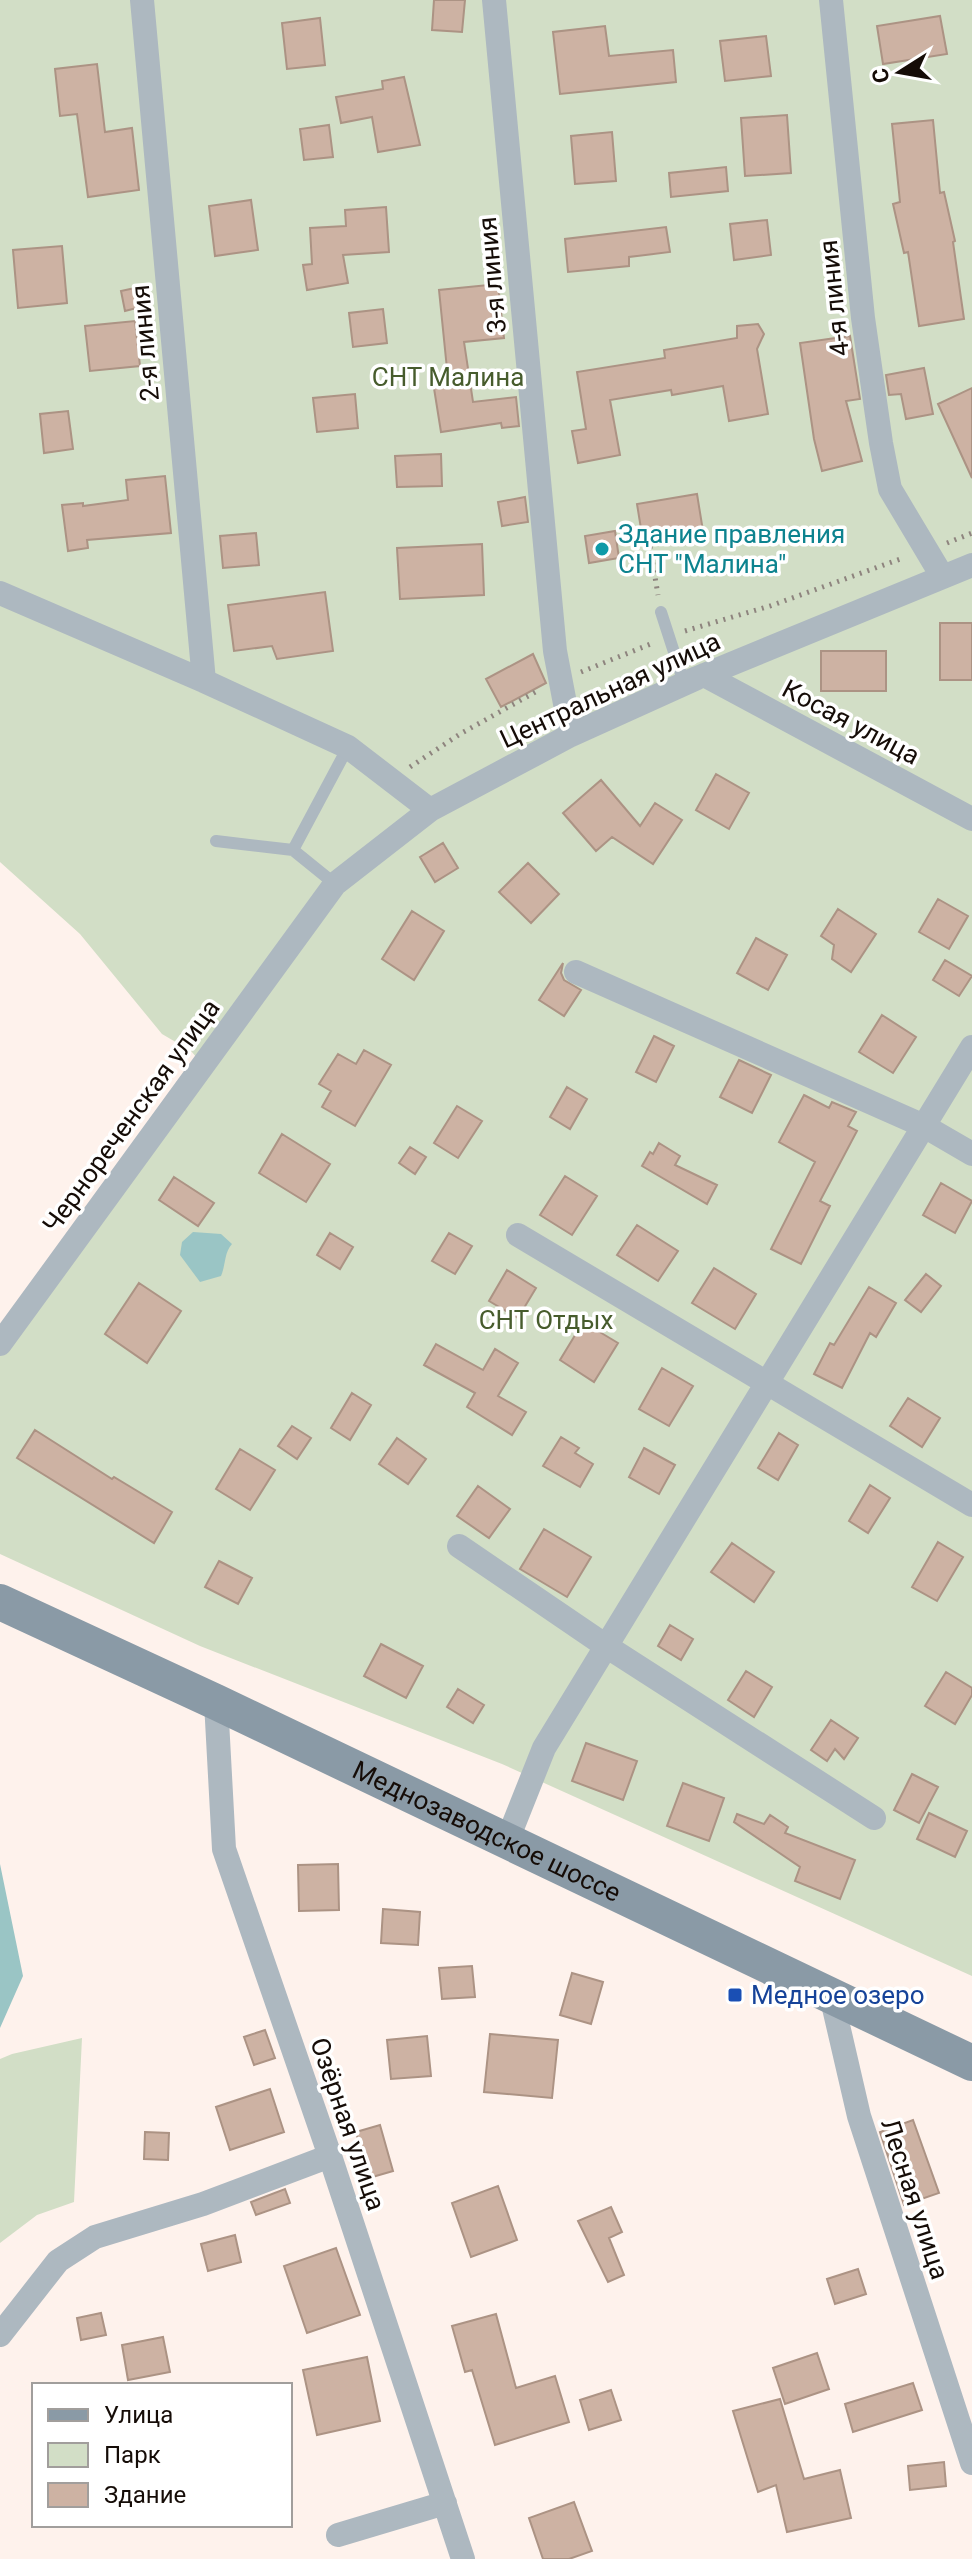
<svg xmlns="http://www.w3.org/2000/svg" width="972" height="2559" font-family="Roboto,sans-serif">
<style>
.green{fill:#d2dec6}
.water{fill:#9ac5c5}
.building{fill:#cdb2a3;stroke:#ac9384;stroke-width:2}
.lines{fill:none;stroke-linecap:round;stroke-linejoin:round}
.path{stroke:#8e847e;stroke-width:5;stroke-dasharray:2 6;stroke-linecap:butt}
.lane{stroke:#adb8c0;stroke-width:12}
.street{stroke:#adb8c0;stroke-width:24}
.secondary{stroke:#8a9aa6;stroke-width:36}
.culture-dot{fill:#0f9aa8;stroke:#fff;stroke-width:3}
.transit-dot{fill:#1a4fb4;stroke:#fff;stroke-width:3}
.labels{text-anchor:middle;stroke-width:7;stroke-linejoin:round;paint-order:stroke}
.street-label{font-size:26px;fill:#150c07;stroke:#fff}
.park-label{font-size:26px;fill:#475c2d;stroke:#fff}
.culture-label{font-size:26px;fill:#0d838f;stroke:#fff;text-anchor:start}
.transit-label{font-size:26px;fill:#164399;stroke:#fff;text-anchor:start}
</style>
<rect width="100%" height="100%" fill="#fef2ec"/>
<!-- green -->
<path class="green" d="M0,0h972v1976l-470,-212 -302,-118 -200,-92v-213l203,-276 -12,-14 -29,-17 -82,-100 -80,-72z
M82,2038l-8,164 -37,13 -37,28v-184l12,-5z"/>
<!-- water -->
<path class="water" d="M193,1232l28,2 11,10c-8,9 -6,20 -11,32l-21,6 -20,-27 2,-13z
M0,1864l23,112 -23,52z"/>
<!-- building -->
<path class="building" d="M434,0h31l-3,32 -30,-2z
M940,16l7,38 -64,10 -6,-38z
M320,18l5,47 -38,4 -5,-46z
M605,26l4,30 64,-6 3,32 -116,12 -7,-62z
M766,36l5,40 -46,5 -5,-40z
M97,64l8,68 27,-4 7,62 -51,7 -11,-83 -17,2 -5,-47z
M404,77l16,68 -42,7 -6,-35 -31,6 -5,-26 47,-8 -1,-8z
M787,115l4,58 -46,3 -4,-58z
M933,120l7,73 4,-1 11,49 -2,1 11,77 -45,7 -11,-74 -4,1 -11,-49 7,-2 -8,-78z
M329,125l4,32 -29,3 -4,-31z
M612,132l4,49 -41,3 -4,-48z
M726,167l2,24 -57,6 -2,-24z
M251,200l7,50 -43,6 -6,-50z
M386,207l3,45 -46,3 5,28 -41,7 -4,-25 9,-1 -2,-36 36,-2 -1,-16z
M767,220l4,35 -37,5 -4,-36z
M666,227l4,25 -41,5v9l-61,6 -3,-33z
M62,246l5,57 -49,5 -5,-58z
M498,284l6,54 -40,4 9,60 43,-5 3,29 -17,2 -1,-5 -60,9 -8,-50 15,-3 -9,-89z
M144,286l4,19 -23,6 -4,-20z
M383,309l4,34 -34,4 -4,-34z
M135,321l5,45 -50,5 -5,-45z
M758,324l6,10 -7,15 11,65 -39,7 -6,-35 -51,9 -1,-5 -61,10 10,55 -42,8 -6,-32 14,-2 -9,-57 88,-14 -1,-8 73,-12v-12z
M850,336l10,63 -14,2 16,60 -40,10 -8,-32 -14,-96z
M924,368l9,46 -27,5 -5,-25 -12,1 -3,-20z
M972,388v90l-34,-74z
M355,394l3,34 -41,4 -4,-34z
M68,411l5,38 -29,4 -4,-39z
M441,454l1,32 -45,1 -2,-31z
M165,476l6,57 -84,7 1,8 -20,3 -6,-46 21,-2v3l45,-6 -2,-20z
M697,494l6,37 -60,10 -6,-37z
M525,497l3,25 -26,4 -4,-24z
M615,531l4,27 -30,5 -4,-27z
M256,533l3,32 -36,3 -3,-32z
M482,544l2,51 -84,4 -3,-51z
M325,592l8,59 -56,8 -5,-13 -38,5 -6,-46z
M940,623h32v57h-32z
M821,651h65v40h-65z
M533,654l13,29 -45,24 -15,-28z
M716,774l33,19 -20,36 -33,-19z
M601,780l39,46 15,-23 27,17 -29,44 -41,-27 -16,14 -33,-38z
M443,843l15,25 -23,14 -15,-25z
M528,863l31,31 -28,29 -32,-31z
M938,899l30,17 -19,33 -30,-17z
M838,909l38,25 -25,38 -19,-13 2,-14 -13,-9z
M412,911l32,20 -30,49 -32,-21z
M756,938l31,17 -19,35 -31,-17z
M945,960l27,16 -13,20 -26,-16z
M563,963l-2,10 3,7 17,10 -17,26 -25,-16z
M882,1015l34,22 -23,36 -34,-21z
M654,1036l20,10 -18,36 -20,-10z
M364,1050l27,15 -36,61 -33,-19 9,-16 -12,-7 19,-30 18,10z
M739,1060l32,15 -19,38 -32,-16z
M567,1087l20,12 -17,30 -20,-12z
M804,1095l25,13 3,-6 24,10 -8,14 9,5 -37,70 10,5 -29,58 -30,-15 44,-87 -36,-20z
M457,1106l25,15 -24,37 -24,-15z
M282,1134l48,30 -24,38 -47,-29z
M659,1143l21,13 -5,9 42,20 -10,19 -65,-38 8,-14 3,2z
M410,1147l16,10 -11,17 -16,-11z
M565,1176l32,20 -25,39 -32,-20z
M174,1177l40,26 -16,23 -39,-26z
M941,1183l31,18 -17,32 -32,-18z
M637,1225l41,26 -20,30 -41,-26z
M330,1233l23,14 -13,22 -23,-14z
M449,1233l23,13 -17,28 -23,-13z
M714,1268l42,26 -21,35 -43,-26z
M507,1270l29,18 -18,30 -29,-17z
M926,1274l15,12 -20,26 -16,-12z
M139,1283l42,28 -34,52 -42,-29z
M869,1287l27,16 -20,34 -6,-4 -28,55 -28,-14 16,-31 4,2z
M583,1322l35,21 -24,39 -34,-22z
M436,1344l47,26 12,-21 23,14 -20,33 28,16 -14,23 -45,-28 8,-14 -51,-28z
M662,1368l31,18 -24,40 -30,-17z
M352,1393l19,12 -21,35 -19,-12z
M908,1398l32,20 -18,29 -32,-21z
M292,1426l19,12 -14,21 -19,-13z
M35,1430l77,49 2,-2 58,35 -18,31 -137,-85z
M779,1433l19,12 -20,35 -20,-12z
M561,1437l18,11 -4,5 18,11 -13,23 -37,-21z
M397,1438l29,21 -18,25 -29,-20z
M644,1448l31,17 -16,29 -30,-17z
M240,1449l35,21 -25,40 -34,-21z
M870,1485l20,13 -22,35 -19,-12z
M478,1486l32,23 -21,29 -32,-22z
M544,1529l47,28 -24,40 -47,-28z
M938,1542l25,15 -26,44 -25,-14z
M732,1543l42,29 -20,30 -43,-30z
M219,1561l33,17 -14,26 -33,-17z
M670,1625l23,14 -12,21 -23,-14z
M381,1644l42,22 -17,32 -42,-22z
M746,1671l26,16 -18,30 -26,-17z
M946,1672l26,16v7l-17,29 -30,-18z
M458,1689l26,16 -11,18 -26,-16z
M831,1720l27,18 -14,21 -9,-10 -8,12 -16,-11z
M586,1743l51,18 -14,39 -51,-19z
M912,1774l26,13 -19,36 -25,-13z
M683,1783l41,15 -15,43 -42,-15z
M929,1813l38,18 -12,26 -38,-18z
M737,1814l27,10 6,-9 18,12 -3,6 70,27 -15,39 -45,-18 5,-14 -66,-45z
M338,1864l1,46 -40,1 -1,-46z
M383,1909l37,3 -2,33 -37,-2z
M472,1966l3,31 -33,2 -3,-31z
M572,1973l31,9 -12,42 -31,-9z
M265,2030l10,28 -21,7 -10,-28z
M490,2034l68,6 -6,58 -68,-6z
M427,2036l4,40 -40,3 -4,-39z
M270,2089l14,43 -54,18 -14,-43z
M913,2120l26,73 -35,12 -24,-73z
M380,2125l13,46 -24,7 -13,-46z
M145,2132l24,1 -1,27 -24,-1z
M498,2186l19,54 -46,17 -19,-54z
M285,2189l5,14 -34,12 -5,-13z
M611,2207l11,25 -13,6 15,37 -16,7 -30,-61z
M235,2235l6,27 -33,9 -7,-27z
M336,2248l24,67 -53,18 -23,-67z
M858,2269l8,25 -31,10 -8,-25z
M101,2313l5,22 -25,5 -4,-22z
M496,2314l20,74 39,-12 14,46 -74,23 -23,-75 -7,2 -13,-46z
M163,2337l7,35 -42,8 -6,-35z
M817,2353l12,36 -44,15 -12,-36z
M367,2357l13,64 -63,14 -14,-65z
M913,2383l9,27 -69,22 -8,-28z
M611,2390l10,30 -32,10 -9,-30z
M780,2399l24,80 36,-9 11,48 -64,14 -11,-47 -18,7 -25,-81z
M944,2462l2,24 -36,4 -2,-24z
M574,2502l18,49 -23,8h-26l-14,-41z"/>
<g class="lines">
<!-- path -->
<path class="path" d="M947,543l25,-10
M650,547l8,48
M685,631l85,-25 133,-48
M581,672l72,-29
M410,767l50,-33 79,-44"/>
<!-- lane -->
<path class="lane" d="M661,612l23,71
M216,841l77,9 42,34
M293,850l55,-103"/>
<!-- street -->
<path class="street" d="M142,0l62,681
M494,0l61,651 16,84
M831,0l32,318 18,125 9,46 52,87
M0,593l204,88 144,66 82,63
M704,675l268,144
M576,972l348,154 48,28
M518,1235l454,270
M0,1344l335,-460 95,-74 141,-75 126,-57 275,-113
M459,1546l147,100 268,172
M216,1702l8,147 106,307 133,403
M507,1841l37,-93 428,-701
M831,1995l28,121 113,347
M0,2335l58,-74 37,-24 108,-33 127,-48
M338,2535l107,-32"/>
<!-- secondary -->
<path class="secondary" id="s1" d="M0,1602l216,100 756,361"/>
</g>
<!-- markers -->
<circle class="culture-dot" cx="602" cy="549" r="8"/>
<rect class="transit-dot" x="727" y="1987" width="16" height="16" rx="4"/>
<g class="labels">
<!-- street labels -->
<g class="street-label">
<text transform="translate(492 275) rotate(-95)" y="9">3-я линия</text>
<text transform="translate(834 298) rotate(-96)" y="9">4-я линия</text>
<text transform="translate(145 343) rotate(-95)" y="9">2-я линия</text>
<text transform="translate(610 690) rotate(-25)" y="9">Центральная улица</text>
<text transform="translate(851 722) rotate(28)" y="9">Косая улица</text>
<text transform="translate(131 1116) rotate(-54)" y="9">Чернореченская улица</text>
<text dy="9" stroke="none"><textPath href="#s1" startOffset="538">Меднозаводское шоссе</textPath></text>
<text transform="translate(348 2124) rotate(71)" y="9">Озёрная улица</text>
<text transform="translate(915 2199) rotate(72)" y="9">Лесная улица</text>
</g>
<!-- park labels -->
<g class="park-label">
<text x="448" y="386">СНТ Малина</text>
<text x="546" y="1329">СНТ Отдых</text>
</g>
<!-- culture labels -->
<g class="culture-label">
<text x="618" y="543">Здание правления<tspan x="618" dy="30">СНТ "Малина"</tspan></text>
</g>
<!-- transit labels -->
<g class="transit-label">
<text x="751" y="2004">Медное озеро</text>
</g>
</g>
<!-- legend -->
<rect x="32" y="2383" width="260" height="144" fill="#ffffff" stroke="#a19e9c" stroke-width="2"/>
<rect x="48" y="2409" width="40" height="12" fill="#8a9aa6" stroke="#a19e9c" stroke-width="2"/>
<text x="104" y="2423" font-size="24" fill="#150c07">Улица</text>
<rect x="48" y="2443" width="40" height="24" fill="#d2dec6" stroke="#a19e9c" stroke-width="2"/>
<text x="104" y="2463" font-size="24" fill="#150c07">Парк</text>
<rect x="48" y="2483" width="40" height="24" fill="#cdb2a3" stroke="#a19e9c" stroke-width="2"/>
<text x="104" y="2503" font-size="24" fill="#150c07">Здание</text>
<!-- north arrow -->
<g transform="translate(900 72) rotate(259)" stroke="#ffffff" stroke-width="6" paint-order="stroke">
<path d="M0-6L14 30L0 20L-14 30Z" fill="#150c07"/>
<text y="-12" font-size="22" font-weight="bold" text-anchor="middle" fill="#150c07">С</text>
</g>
</svg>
